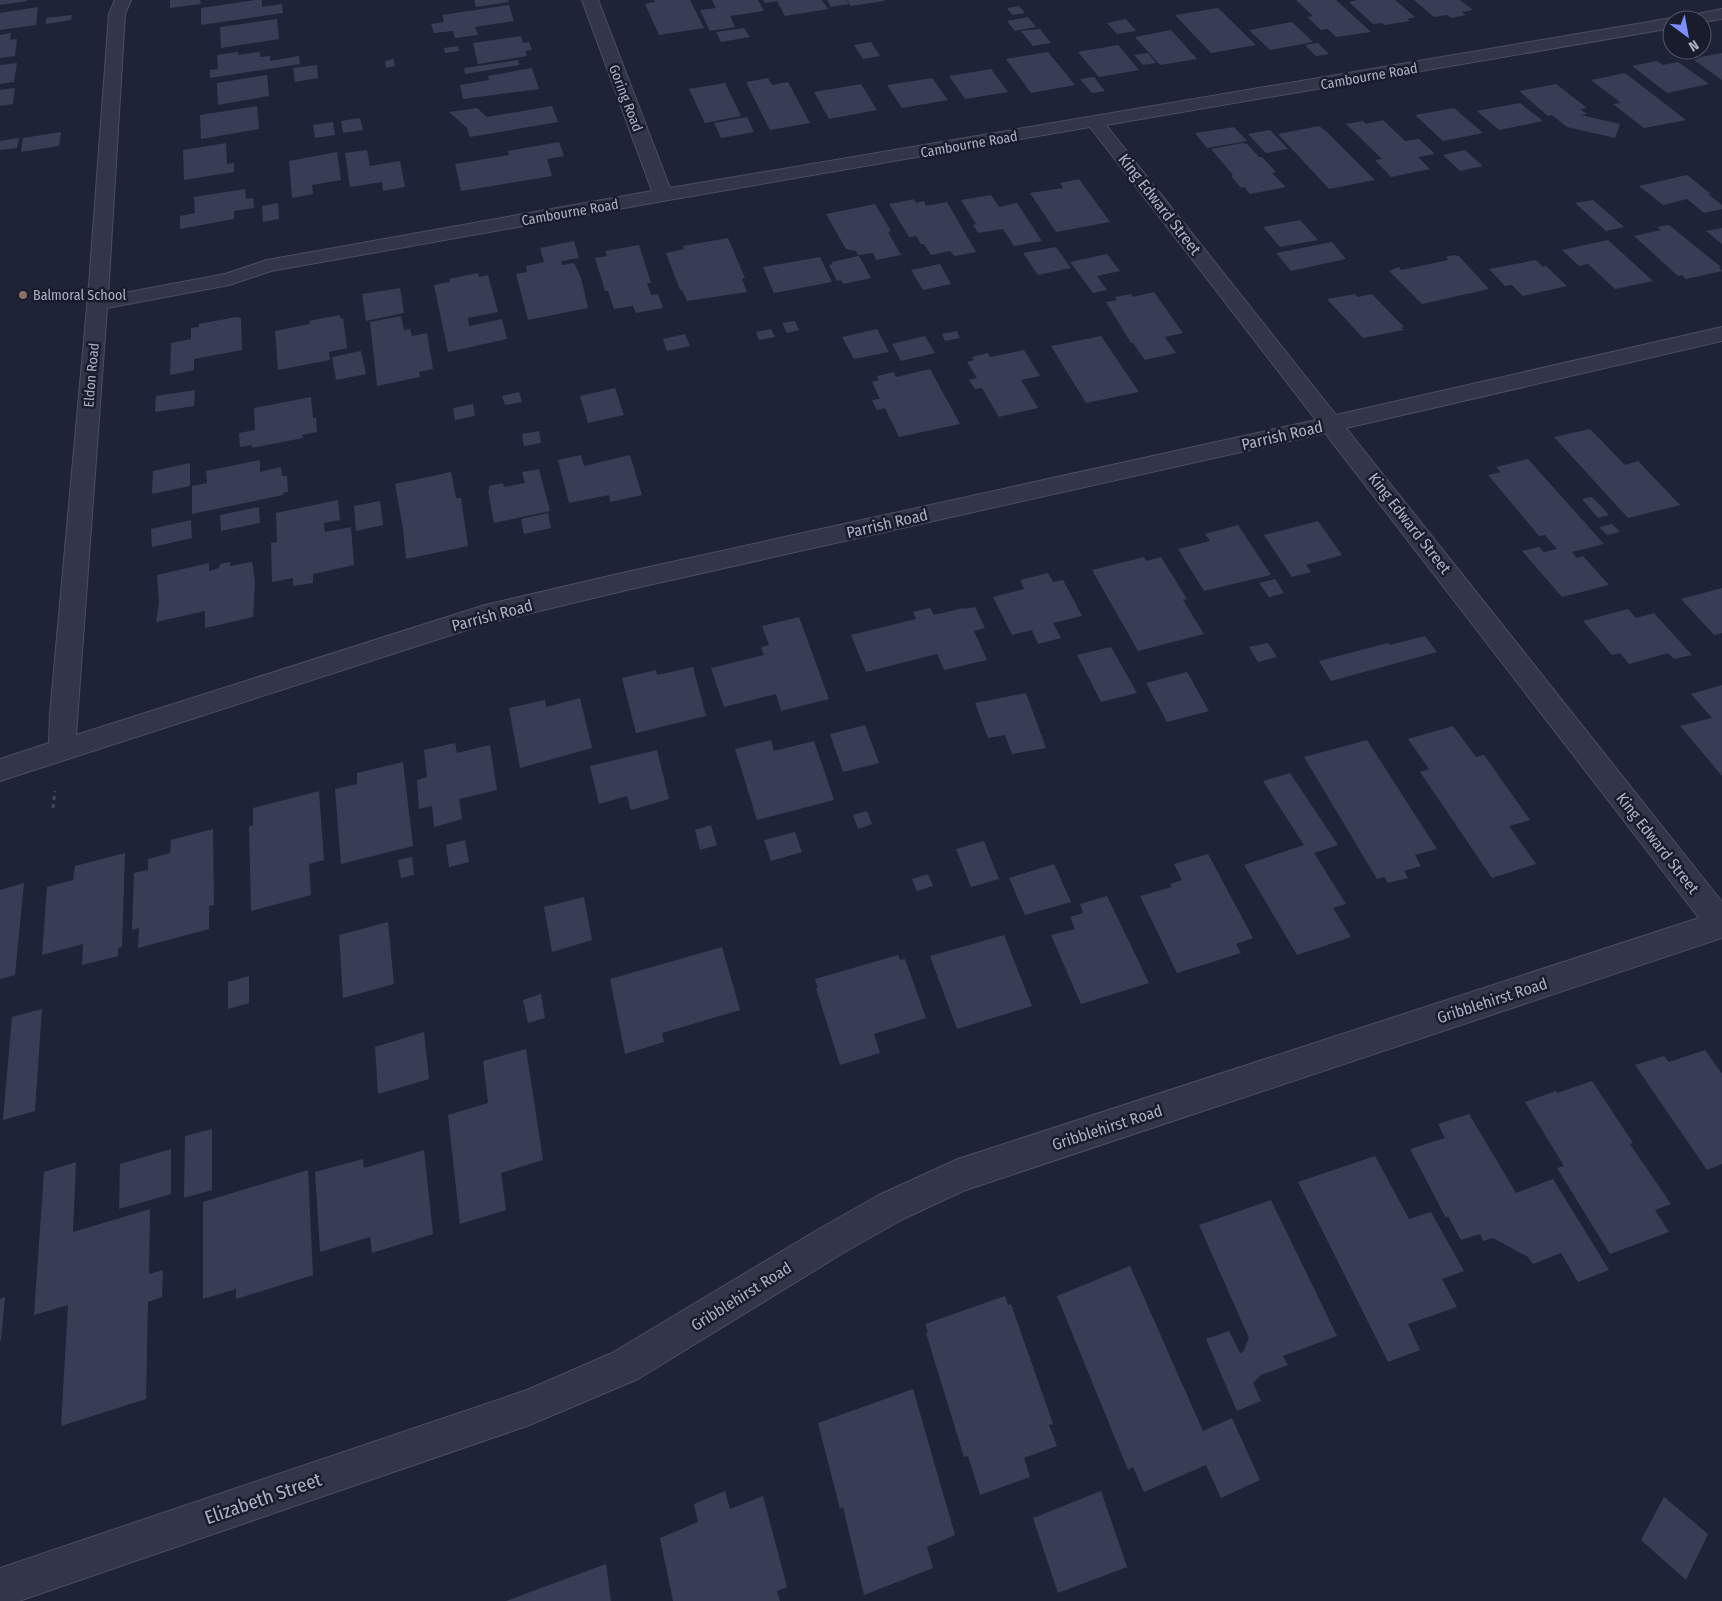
<svg xmlns="http://www.w3.org/2000/svg" width="1722" height="1601" font-family="'Fira Sans Condensed',sans-serif">
<style>
.building{fill:#383d56}
.lines{fill:none;stroke-linecap:round;stroke-linejoin:round}
.minor-casing{stroke:#4a4e60;stroke-width:2}
.path{stroke:#3c4b53;stroke-width:3;stroke-dasharray:4 4;stroke-linecap:butt}
.minor{fill:#333648;fill-rule:evenodd}
.education-dot{fill:#8d6e63;stroke:#181c2c;stroke-width:2}
.labels{text-anchor:middle;stroke-width:5;stroke-linejoin:round;paint-order:stroke}
.far-street-label{font-size:14px;fill:#adb0c5;stroke:#181c2c}
.far-poi-label{font-size:14px;fill:#adb0c5;stroke:#181c2c;text-anchor:start}
.street-label{font-size:16px;fill:#adb0c5;stroke:#181c2c}
.near-street-label{font-size:19px;fill:#adb0c5;stroke:#181c2c}
</style>
<rect width="100%" height="100%" fill="#1f2337"/>
<!-- building -->
<path class="building" d="M0,0h27v1l-27,4z
M170,0h30l1,4 -31,4z
M255,0h7v7l20,-3 1,9 -82,12v-17z
M474,0h34l1,2 -33,5z
M654,0h36l14,28 -45,7 -14,-31 10,-2z
M712,0h46l6,11 -34,5 5,11 -25,4 -10,-21 16,-2z
M763,0h59l6,9 -43,7 -8,-15 -12,2z
M827,0h19l3,4 -18,3z
M847,0h37v1l-33,5z
M1296,0h40l35,32 -35,5 -8,-8 -7,1 -14,-13 6,-1z
M1357,0h38l20,17 -8,2 3,2 -25,4 -3,-2 -9,1 -24,-22z
M1414,0h46l13,10 -12,2 5,3 -15,3 -4,-3 -13,2z
M509,5l5,16 -39,6 3,8 -23,3 -2,-7 -19,2 -3,-9 13,-2 -2,-7z
M1019,6l6,7 -13,2 -5,-7z
M38,7l-2,18 -36,5v-17z
M1218,8l38,37 -45,8 -36,-38z
M72,15l-1,5 -25,4v-6z
M1028,17l8,10 -21,4 -8,-10z
M277,19l2,20 -58,9 -1,-21z
M1126,19l10,12 -19,3 -10,-11z
M1292,22l21,20 -43,8 -21,-20z
M744,28l6,9 -29,5 -5,-10z
M1040,29l11,14 -18,3 -12,-15z
M1171,30l26,29 -37,6 -25,-28z
M11,33l-1,7 7,-1 -2,17 -15,2v-23z
M521,36l2,7 6,-1 3,8 -7,1 2,5 -49,8 -5,-21z
M871,42l9,14 -17,3 -9,-14z
M1318,43l11,11 -13,2 -11,-11z
M1118,45l21,25 -40,7 -21,-25z
M458,46l1,5 -14,2 -1,-5z
M238,52v3l22,-3v5l10,-1v5l29,-5 1,8 -90,14v-8l8,-1 -1,-14z
M1048,52l27,33 -44,8 -25,-34z
M1148,53l8,10 -13,2 -9,-10z
M1722,53v27l-28,-20 7,-3z
M394,59l1,7 -9,2 -1,-7z
M518,60l1,5 -54,9 -1,-6z
M1657,61l6,4 15,-3 31,22 -42,9 -35,-27z
M17,63l-3,19 -14,2v-19z
M317,65l1,13 -23,4 -2,-14z
M532,68l7,21 -76,10 -3,-14 29,-5 -1,-4z
M991,69l17,23 -43,7 -16,-23z
M1625,73l61,47 -42,8 -31,-24 8,-1 -30,-23z
M267,75l2,21 -51,9 -1,-22z
M1094,77l11,14 -13,2 -12,-14z
M768,78l4,7 16,-3 22,41 -40,7 -24,-48z
M932,78l16,22 -46,8 -15,-23z
M725,83l16,33 -36,7 -16,-34z
M861,84l16,26 -48,9 -15,-27z
M1556,84l31,24 -7,1 7,5 -6,1 39,9 -5,14 -48,-11 -15,-12 -4,1 -29,-25z
M15,88l-2,16 -13,2v-16z
M1520,103l23,18 -44,9 -22,-19z
M257,106l2,23 -58,10 -1,-24z
M552,106l6,16 -88,15 -3,-9 -18,-16 28,-4 10,9z
M1454,108l29,25 -40,8 -28,-26z
M747,117l7,15 -33,6 -7,-15z
M360,118l3,12 -20,3 -2,-12z
M1383,120l22,21 14,-2 16,15 -17,3 12,12 -39,8 -16,-17 7,-1 -36,-35 17,-3 3,3z
M333,122l2,13 -20,3 -2,-13z
M1319,126l8,6 48,48 -46,9 -51,-55z
M1234,127l13,14 -40,7 -12,-15z
M1270,130l18,19 -22,4 -18,-19z
M61,132l-2,14 -38,6 2,-14z
M19,138l-2,10 -17,2v-9z
M559,142l5,14 -17,3 5,17 -91,15 -6,-27 54,-9 -1,-4z
M226,143l1,21 7,-1v9l-50,8 -1,-30z
M1242,143l5,1 12,13h3l14,15 -4,1 14,14 -36,7 -6,-7 -3,1 -10,-12 2,-1 -22,-26z
M367,150l3,16 30,-5 5,26 -22,4 -1,-9 -32,5 -5,-34z
M1465,150l18,16 -23,5 -17,-16z
M337,152l4,28 -29,5 1,9 -21,4 -3,-37z
M1687,175l24,19h-3l14,11v4l-18,4 -17,-14 -24,6 -24,-19z
M1079,179l31,43 -54,10 -26,-39 33,-5 -3,-5z
M245,189l1,10 7,-1 1,10 -20,3v8l-54,10v-13l15,-3 -1,-16z
M991,195l8,12 18,-4 25,38 -28,5 -11,-17 -25,4 -5,-8 3,-1 -15,-24z
M914,199l2,4 8,-2 2,5 21,-4 29,50 -21,4 -5,-5 -19,4 -7,-11h-3l-5,-8 -7,1 -20,-33z
M1593,200l31,27 -18,4 -31,-28z
M278,203l1,16 -16,3 -1,-16z
M875,204l16,27 -3,1 13,23 -25,5 -3,-7 -15,2 -2,-4 -10,-2 -20,-35z
M1300,220l18,20 -38,7 -17,-20z
M1669,225l52,42h-2l3,4 -36,8 -4,-4 -4,1 -44,-40 27,-6 -4,-3z
M1722,228v16l-16,-13z
M728,238l17,40 -3,1 5,13 -60,9 -5,-11h-2l-14,-37 18,-4 -1,-3z
M1608,240l45,41 -38,8 -27,-25 -9,2 -17,-16z
M574,241l5,17 -18,3 1,4 12,-2 7,15 7,30 -60,12 -12,-46 11,-2 -1,-6 18,-4 -4,-14z
M1332,242l14,17 -55,12 -15,-18z
M639,245l12,38h-4l4,12 7,-1 5,14 -27,5 -3,-7 -19,3 -6,-18h-3l-10,-33 12,-2 -2,-5z
M1056,247l15,21 -33,7 -15,-22z
M1107,254l13,17 -23,5 10,14 -14,3 -23,-31z
M1454,255l5,1 30,33 -67,15 -33,-33 10,-4 2,3 47,-10 -2,-3z
M859,256l12,22 -28,6 -2,-4 -4,1 -8,-16 4,-1 -2,-2z
M820,257l12,25 -58,11 -11,-26z
M1536,260l7,7 3,-1 21,20 -44,10 -11,-11 -7,1 -16,-17z
M940,264l11,20 -28,6 -12,-20z
M478,273l1,4 9,-2 10,37 -30,6 1,8 33,-7 5,20 -59,13 -14,-67 16,-3 -1,-3z
M400,288l4,25 -38,8 -4,-27z
M1154,292l29,41 -18,4 11,16 -31,7 -12,-17h-2l-25,-41 11,-2 -2,-3 16,-3 2,3z
M1355,294l3,3 14,-3 32,33 -3,1 3,2 -41,8 -36,-39z
M340,315v3h3l4,30 -18,4 1,8 -52,10 -3,-39 35,-7 -1,-3z
M401,316l3,14 6,-1 2,7 15,-3 6,36 -14,3 1,5 -43,9 -7,-64z
M236,317l5,1 1,32 -48,9v11l-24,5 1,-32 20,-4v-11l8,-1v-3z
M795,321l4,9 -12,3 -5,-10z
M771,329l4,8 -16,3 -3,-8z
M877,329l12,23 -35,7 -12,-22z
M957,331l3,7 -15,3 -3,-7z
M685,334l5,12 -23,5 -4,-12z
M925,336l10,17 -34,8 -9,-17z
M1101,336l38,56 -53,11 -35,-57z
M1024,350l16,26 -19,4 17,28 -39,9 -17,-29 -7,1 -6,-9 8,-2 -10,-16 7,-2 -2,-3 16,-4 2,4z
M361,351l5,23 -30,6 -4,-23z
M930,369l30,55 -61,13 -14,-29 -8,2 -5,-10 8,-1 -8,-17 7,-2 -2,-4 17,-4 2,5z
M615,388l9,27 -36,8 -8,-27z
M195,390l-1,16 -39,6 1,-16z
M519,392l3,10 -17,3 -3,-9z
M311,397l2,21h3l1,14 -15,3 1,3 -51,10v-3l-12,2 -1,-14 16,-3 -1,-22z
M473,404l2,12 -20,4 -2,-12z
M1590,429l35,36 13,-4 42,44 -52,13 -74,-81z
M539,431l2,12 -17,3 -2,-12z
M581,455l3,11 46,-11 12,40 -32,7 -1,-7 -40,8 -11,-43z
M1528,459l76,85 -32,8 5,6 6,-2 26,29 -47,12 -40,-46 17,-4 5,5 13,-3 -12,-14 -6,1 -51,-61 13,-3 -5,-5z
M260,460v12l21,-5 1,9h5l1,16 -5,1v2l-91,19v-28l15,-3 -1,-12z
M190,463v23l-38,8 1,-23z
M539,469l11,42 -56,12 -6,-32h1v-5l14,-3 1,4 21,-4 -3,-11z
M451,472l5,26h5l7,48 -62,13 -3,-30 -8,-45z
M1592,497l10,10 7,8 -11,3 -16,-19z
M338,500l2,20 -16,3 1,9 26,-5 3,38 -41,9v9l-20,3v-8l-21,4 -1,-39 6,-1 -1,-29z
M380,501l3,24 -27,6 -2,-25z
M259,507l1,16 -39,8 -1,-16z
M548,513l3,15 -27,6 -3,-15z
M191,520l1,18 -40,9 -1,-18z
M1318,521l24,34 -36,10 5,7 -19,5 -28,-42z
M1612,524l8,8 -13,3 -8,-8z
M1238,525l33,50 -67,16 -26,-42 32,-8 -5,-7z
M1144,557l2,4 15,-4 26,42 -4,1 21,34 -66,17 -46,-81z
M230,562v4l22,-4 3,19 -2,36 -48,11v-17l-49,11 3,-19 -2,-28 52,-12v8l10,-3 1,-4z
M1048,573l5,9 10,-2 19,36 -29,7 8,15 -23,6 -6,-14 -20,5 -19,-38 31,-8 -4,-9z
M1275,579l9,14 -15,4 -10,-14z
M1722,588v45l-8,2 -33,-36z
M975,607l10,21 -11,3 13,29 -43,10 -7,-16 -71,18 -15,-37 65,-16 -3,-7 17,-4 4,7 29,-7v1z
M1628,609l8,9 18,-5 38,42 -18,4 -6,-6 -39,11 -9,-11 -8,2 -29,-34z
M799,617l30,82 -48,12 -5,-17 -52,13 -13,-39 53,-13 -3,-8 8,-2 -7,-19z
M1425,636l12,16 -106,29 -12,-20 69,-18 2,2z
M1268,643l9,14 -19,5 -9,-15z
M1111,647l26,46 -36,9 -24,-47z
M693,667l13,49 -70,17 -14,-55 34,-8 1,5z
M1187,672l22,39 -42,11 -21,-39z
M1722,685v91l-42,-50 32,-8 -21,-24z
M1026,693l20,55 -34,6 -7,-19 -17,3 -13,-35z
M580,698l12,50 -72,20 -11,-60 36,-8 1,7z
M865,725l14,38 -36,9 -13,-38z
M1453,726l23,31 8,-2 46,65 -21,6 27,38 -44,14 -72,-106 9,-3 -21,-30z
M771,740l3,11 40,-10 20,59 -77,20 -22,-71z
M1367,740l70,109 -22,6 6,11 -17,5 4,7 -20,5 -4,-6 -7,2 -73,-122z
M455,743l2,10 33,-8 7,45 -38,9 3,20 -28,8 -2,-21 -13,3 -2,-29 10,-3 -3,-27z
M657,750l12,49 -38,11 -4,-14 -28,8 -9,-38z
M403,762l10,84 -72,18 -6,-75 22,-5v-11z
M1290,773l48,72 -24,8 32,51 -13,4 18,29 -54,18 -53,-90 60,-20 -41,-64z
M319,791l5,69 -15,4 2,31 -60,16 -2,-85h4v-18z
M867,811l5,13 -14,5 -5,-14z
M711,825l6,20 -17,5 -5,-20z
M213,829l1,76 -5,1v23l-71,19 1,-20 -7,2 2,-57 14,-3v-11l22,-6 1,-13z
M795,832l7,20 -31,9 -7,-21z
M465,840l4,22 -20,5 -3,-22z
M984,841l15,38 -28,8 -15,-38z
M125,853l-3,94 -4,1v8l-36,9 1,-21 -41,11 5,-68 26,-7 2,-14z
M1208,854l45,84 -17,6 5,9 -64,20 -37,-77 32,-9 -2,-3 12,-4 -8,-16z
M412,857l2,18 -13,3 -3,-18z
M1054,864l17,38 -46,13 -16,-37z
M928,874l5,12 -16,5 -5,-12z
M24,883l-9,92 -15,4v-89z
M1107,896l42,87 -68,21 -30,-69 24,-6 -5,-12 13,-4 -3,-9z
M584,897l8,43 -40,12 -8,-45z
M388,922l6,62 -51,14 -4,-63z
M1004,935l28,71 -75,23 -27,-73z
M722,947l18,63 -78,23 2,9 -39,12 -15,-75z
M898,955l2,5 5,-1 21,59 -52,16 6,19 -40,12 -24,-77h2l-3,-9z
M249,976v27l-21,6v-27z
M541,994l4,24 -17,5 -5,-23z
M42,1009l-7,102 -32,9 9,-103z
M424,1032l5,47 -51,15 -3,-47z
M526,1049l17,111 -42,13 5,37 -46,14 -12,-109 40,-12 -5,-42z
M1705,1050l17,24v90l-15,6 -72,-105 29,-9 5,6z
M1592,1081l41,62 -3,1 41,60 -16,6 14,22 -59,22 -53,-86 7,-2 -39,-64 31,-11 1,2z
M1469,1114l47,79 37,-14 56,91 -31,12 -17,-29 -28,11 -5,-7 -35,-19 -10,3 -3,-7 -19,6 -13,-24 -2,2 -36,-69 35,-11 -7,-14z
M212,1129v61l-28,8 1,-62z
M171,1149v45l-52,15 1,-45z
M424,1150l9,84 -61,19 -2,-16 -50,15 -5,-80 48,-13 1,9z
M1375,1156l34,63 22,-7 33,59 -22,8 15,28 -49,17 12,26 -32,12 -90,-180z
M76,1162l-3,70 77,-23 -1,65 14,-4 -1,27 -14,5 -2,97 -85,27 7,-121 -34,10 10,-143z
M308,1170l5,105 -77,24v-10l-33,10v-97z
M1271,1200l66,136 -54,20 5,9 -27,10 -8,8 8,18 -24,10 -31,-72 23,-8 11,22 3,-1 6,-14 -50,-113z
M1130,1266l73,165 29,-13 28,62 -39,18 -15,-33 -62,27 -11,-25 -5,3 -71,-174z
M1005,1296l3,9 3,-1 42,120 -4,1 8,21 -33,12 6,19 -50,18 -12,-39 -4,1 -38,-124 2,-1 -3,-8z
M5,1297l-4,43h-1v-41z
M913,1389l42,146 -28,12 6,21 -69,27 -21,-88 -3,2 -22,-86z
M725,1491l5,18 33,-13 24,91 -10,4 3,10h-107l-13,-63 38,-16 -4,-18z
M1101,1491l26,76 -69,26 -25,-75z
M1664,1497l44,37 -22,46 -45,-40z
M606,1564l5,37h-105z"/>
<g class="lines">
<!-- minor casing -->
<g class="minor-casing">
<path id="minor" d="M115,0h16l-6,14 -17,282 117,-22 42,-14 385,-69 -70,-191h16l72,188 1002,-170 6,2h-6v8l-566,97 230,290 386,-88v14l-376,87 376,474v36l-759,253 -60,28 -60,34 -205,126 -111,47 -508,175h-19v-33l527,-178 85,-37 207,-124 60,-34 79,-36 741,-241 -374,-485 -694,156 -146,35 -485,157v-22l49,-16 1,-29 39,-429 20,-271zM1090,127l226,293 -685,151 -146,34 -409,130 31,-427 122,-23 42,-14 392,-70z
M1722,9v10l-20,3v-2h-22l2,-3z"/>
</g>
<!-- path -->
<path class="path" d="M53,808l2,-17"/>
<!-- minor -->
<use href="#minor" class="minor"/>
</g>
<!-- markers -->
<circle class="education-dot" cx="23" cy="295" r="5"/>
<g class="labels">
<!-- far-street labels -->
<g class="far-street-label">
<text transform="translate(1369 76) rotate(-10)" y="5">Cambourne Road</text>
<text transform="translate(626 98) rotate(69)" y="5">Goring Road</text>
<text transform="translate(969 144) rotate(-10)" y="5">Cambourne Road</text>
<text transform="translate(570 212) rotate(-10)" y="5">Cambourne Road</text>
<text transform="translate(91 375) rotate(-85)" y="5">Eldon Road</text>
</g>
<!-- far-poi labels -->
<g class="far-poi-label">
<text x="33" y="300">Balmoral School</text>
</g>
<!-- street labels -->
<g class="street-label">
<text transform="translate(1160 204) rotate(52)" y="6">King Edward Street</text>
<text transform="translate(1282 435) rotate(-13)" y="6">Parrish Road</text>
<text transform="translate(887 523) rotate(-13)" y="6">Parrish Road</text>
<text transform="translate(1410 523) rotate(52)" y="6">King Edward Street</text>
<text transform="translate(492 615) rotate(-15)" y="6">Parrish Road</text>
<text transform="translate(1658 843) rotate(52)" y="6">King Edward Street</text>
<text transform="translate(1492 1000) rotate(-18)" y="6">Gribblehirst Road</text>
<text transform="translate(1107 1127) rotate(-18)" y="6">Gribblehirst Road</text>
<text transform="translate(741 1296) rotate(-32)" y="6">Gribblehirst Road</text>
</g>
<!-- near-street labels -->
<g class="near-street-label">
<text transform="translate(263 1498) rotate(-19)" y="7">Elizabeth Street</text>
</g>
</g>
<!-- north arrow -->
<g transform="translate(1687 35) rotate(148)"><circle r="24" fill="#181c2c" stroke="#545769"/>
<path d="M0-4L9 19L0 12L-9 19Z" fill="#7c8dfa"/>
<text y="-8" font-size="14" font-weight="bold" text-anchor="middle" fill="#adb0c5">N</text>
</g>
</svg>
